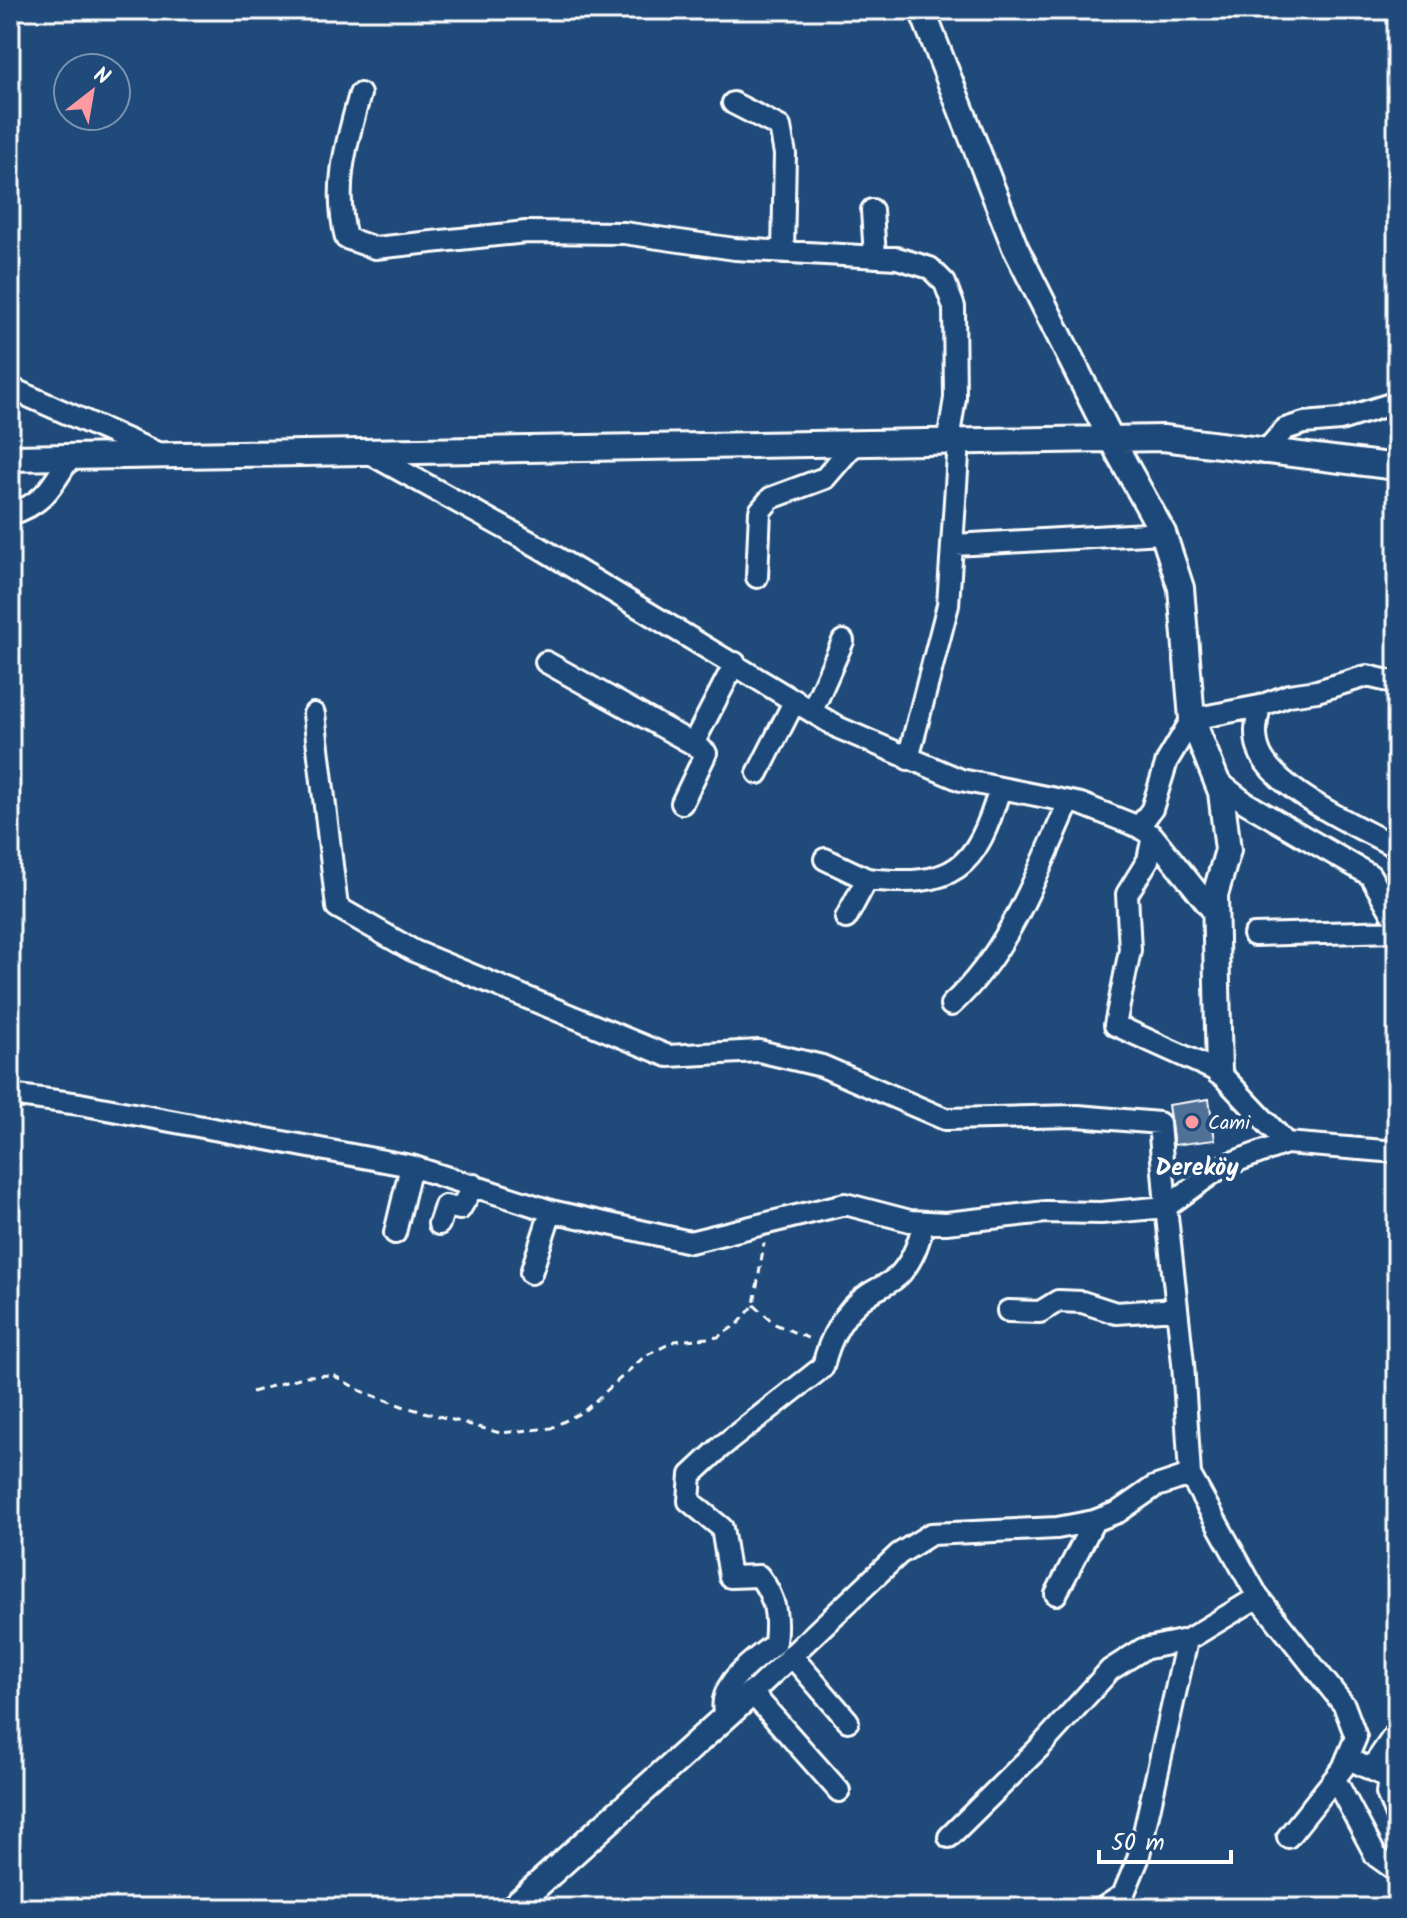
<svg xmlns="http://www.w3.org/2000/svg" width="1407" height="1918" font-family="Kalam,sans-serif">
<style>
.building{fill:#507197;stroke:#fff;stroke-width:2}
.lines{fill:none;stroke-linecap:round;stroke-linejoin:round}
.minor-casing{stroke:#fff;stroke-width:26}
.tertiary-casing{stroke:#fff;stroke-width:30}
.path{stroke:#fff;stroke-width:3;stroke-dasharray:8 6;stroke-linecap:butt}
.minor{stroke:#1f4a7a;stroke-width:20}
.tertiary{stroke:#1f4a7a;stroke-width:24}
.poi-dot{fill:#ff9aa2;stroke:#1f4a7a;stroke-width:3}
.labels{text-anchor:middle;stroke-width:8;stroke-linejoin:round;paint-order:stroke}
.poi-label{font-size:20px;fill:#fff;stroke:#1f4a7a;text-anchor:start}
.quarter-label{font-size:24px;font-weight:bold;fill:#fff;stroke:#1f4a7a}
</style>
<rect width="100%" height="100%" fill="#1f4a7a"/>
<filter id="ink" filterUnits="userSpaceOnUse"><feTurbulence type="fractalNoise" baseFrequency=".0125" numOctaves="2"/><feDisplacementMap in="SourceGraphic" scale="16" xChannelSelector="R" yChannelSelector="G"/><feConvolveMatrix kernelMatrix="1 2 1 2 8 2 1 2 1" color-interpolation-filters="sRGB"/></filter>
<g filter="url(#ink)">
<!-- building -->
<path class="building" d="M1209,1099l6,41 -41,5 -6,-40z"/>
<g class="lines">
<!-- minor casing -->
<g class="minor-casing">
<path id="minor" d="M360,94c-14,50 -27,92 -14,144l29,10 151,-16 98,1 111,16 162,9 33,10 15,15 9,24 1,91 -7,43
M733,103l47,24 5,27 -2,98
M872,210l3,47
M10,388l147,65
M367,452l172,95 300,181 122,52 120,24 58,23 14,9 63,79
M1264,453l21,-24 19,-6 36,-3 57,-18
M10,514c33,-9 43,-29 60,-57
M955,545l208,-12
M757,577l3,-66 11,-13 54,-20 30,-35
M546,662l147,82
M1260,706c-4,17 -7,32 1,49 19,38 99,72 136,93
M812,711l31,-70
M314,714l23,193 77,44 254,105 91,-5 63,15 123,53 133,-3 81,7 7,84
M908,759l40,-154 11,-164
M758,773l37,-73
M1216,780l30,23 124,72 27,47
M682,803l24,-50 -13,-9 42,-81
M1139,827l13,-18 15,-48 25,-42 68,-13 29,-11 28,-4 50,-15 30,7
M1153,836l-5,24 -21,34 3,56 -15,75 104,47 67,71
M825,859l42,20
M846,918l21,-39c87,9 109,-9 133,-91
M1254,935l143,-4
M951,1005c59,-54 86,-132 118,-203
M10,1095l70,9 331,62 140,45 139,31 155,-38 65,17 36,2 100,-11 55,1 65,-6 17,156 7,112
M1166,1207l57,-41 63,-23 111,9
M439,1224l6,-18 15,3 14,-24
M395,1233l16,-67
M531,1273l20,-62
M1008,1311l32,1 18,-11 24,1 34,11 61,-4
M1056,1594l38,-73
M791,1655l57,66
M725,1717c-10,-33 28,-55 50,-74 3,-27 1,-45 -16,-67l-29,1 -8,-49 -33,-27 2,-26 31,-29 101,-79c6,-28 21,-57 46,-73 10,-7 24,-11 32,-21 13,-15 18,-32 23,-51
M1347,1758l42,20 -2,15 10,25
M1371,1769l26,-38
M1335,1779l41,77 21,15
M839,1791l-87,-98 147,-139 32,-20 126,-6 37,-7 24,-9 36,-25 36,-12 68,122
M949,1837l91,-90 70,-77 33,-21 44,-9
M1103,1908l20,-13 15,-36 49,-219 71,-43 86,108 12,32 -13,31 -55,69"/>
</g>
<!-- tertiary casing -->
<g class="tertiary-casing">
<path id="tertiary" d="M922,10l93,237 96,192 52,94 18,55 11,131 29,73 7,58 -13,45 4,177
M10,458l1153,-20 234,29
M512,1908l240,-215"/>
</g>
<!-- path -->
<path class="path" d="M754,1305l21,19 37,16
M252,1392l54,-16 27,-1 28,16 41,15 98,27 51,-5 33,-17 61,-55 30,-15 43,-4 21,-14 15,-18 10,-62"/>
<!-- minor -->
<use href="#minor" class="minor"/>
<!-- tertiary -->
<use href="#tertiary" class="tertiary"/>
</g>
</g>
<!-- markers -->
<circle class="poi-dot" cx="1192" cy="1122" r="8"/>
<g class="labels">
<!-- poi labels -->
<g class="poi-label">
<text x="1208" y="1129">Cami</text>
</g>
<!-- quarter labels -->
<g class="quarter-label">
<text x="1197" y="1175">Dereköy</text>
</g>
</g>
<!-- margin -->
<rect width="1407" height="1918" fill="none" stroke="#1f4a7a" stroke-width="40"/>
<rect x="20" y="20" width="1367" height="1878" fill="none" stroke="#fff" stroke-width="3" filter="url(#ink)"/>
<!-- north arrow -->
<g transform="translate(92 92) rotate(31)"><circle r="38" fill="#1f4a7a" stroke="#7992af" stroke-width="2"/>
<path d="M0-6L14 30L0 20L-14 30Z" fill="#ff9aa2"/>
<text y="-12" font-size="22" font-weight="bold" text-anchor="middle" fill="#ffffff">N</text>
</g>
<!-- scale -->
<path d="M1099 1850v12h132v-12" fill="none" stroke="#ffffff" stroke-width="4"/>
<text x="1111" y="1850" font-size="24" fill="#ffffff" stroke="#1f4a7a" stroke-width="6" paint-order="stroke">50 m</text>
</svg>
